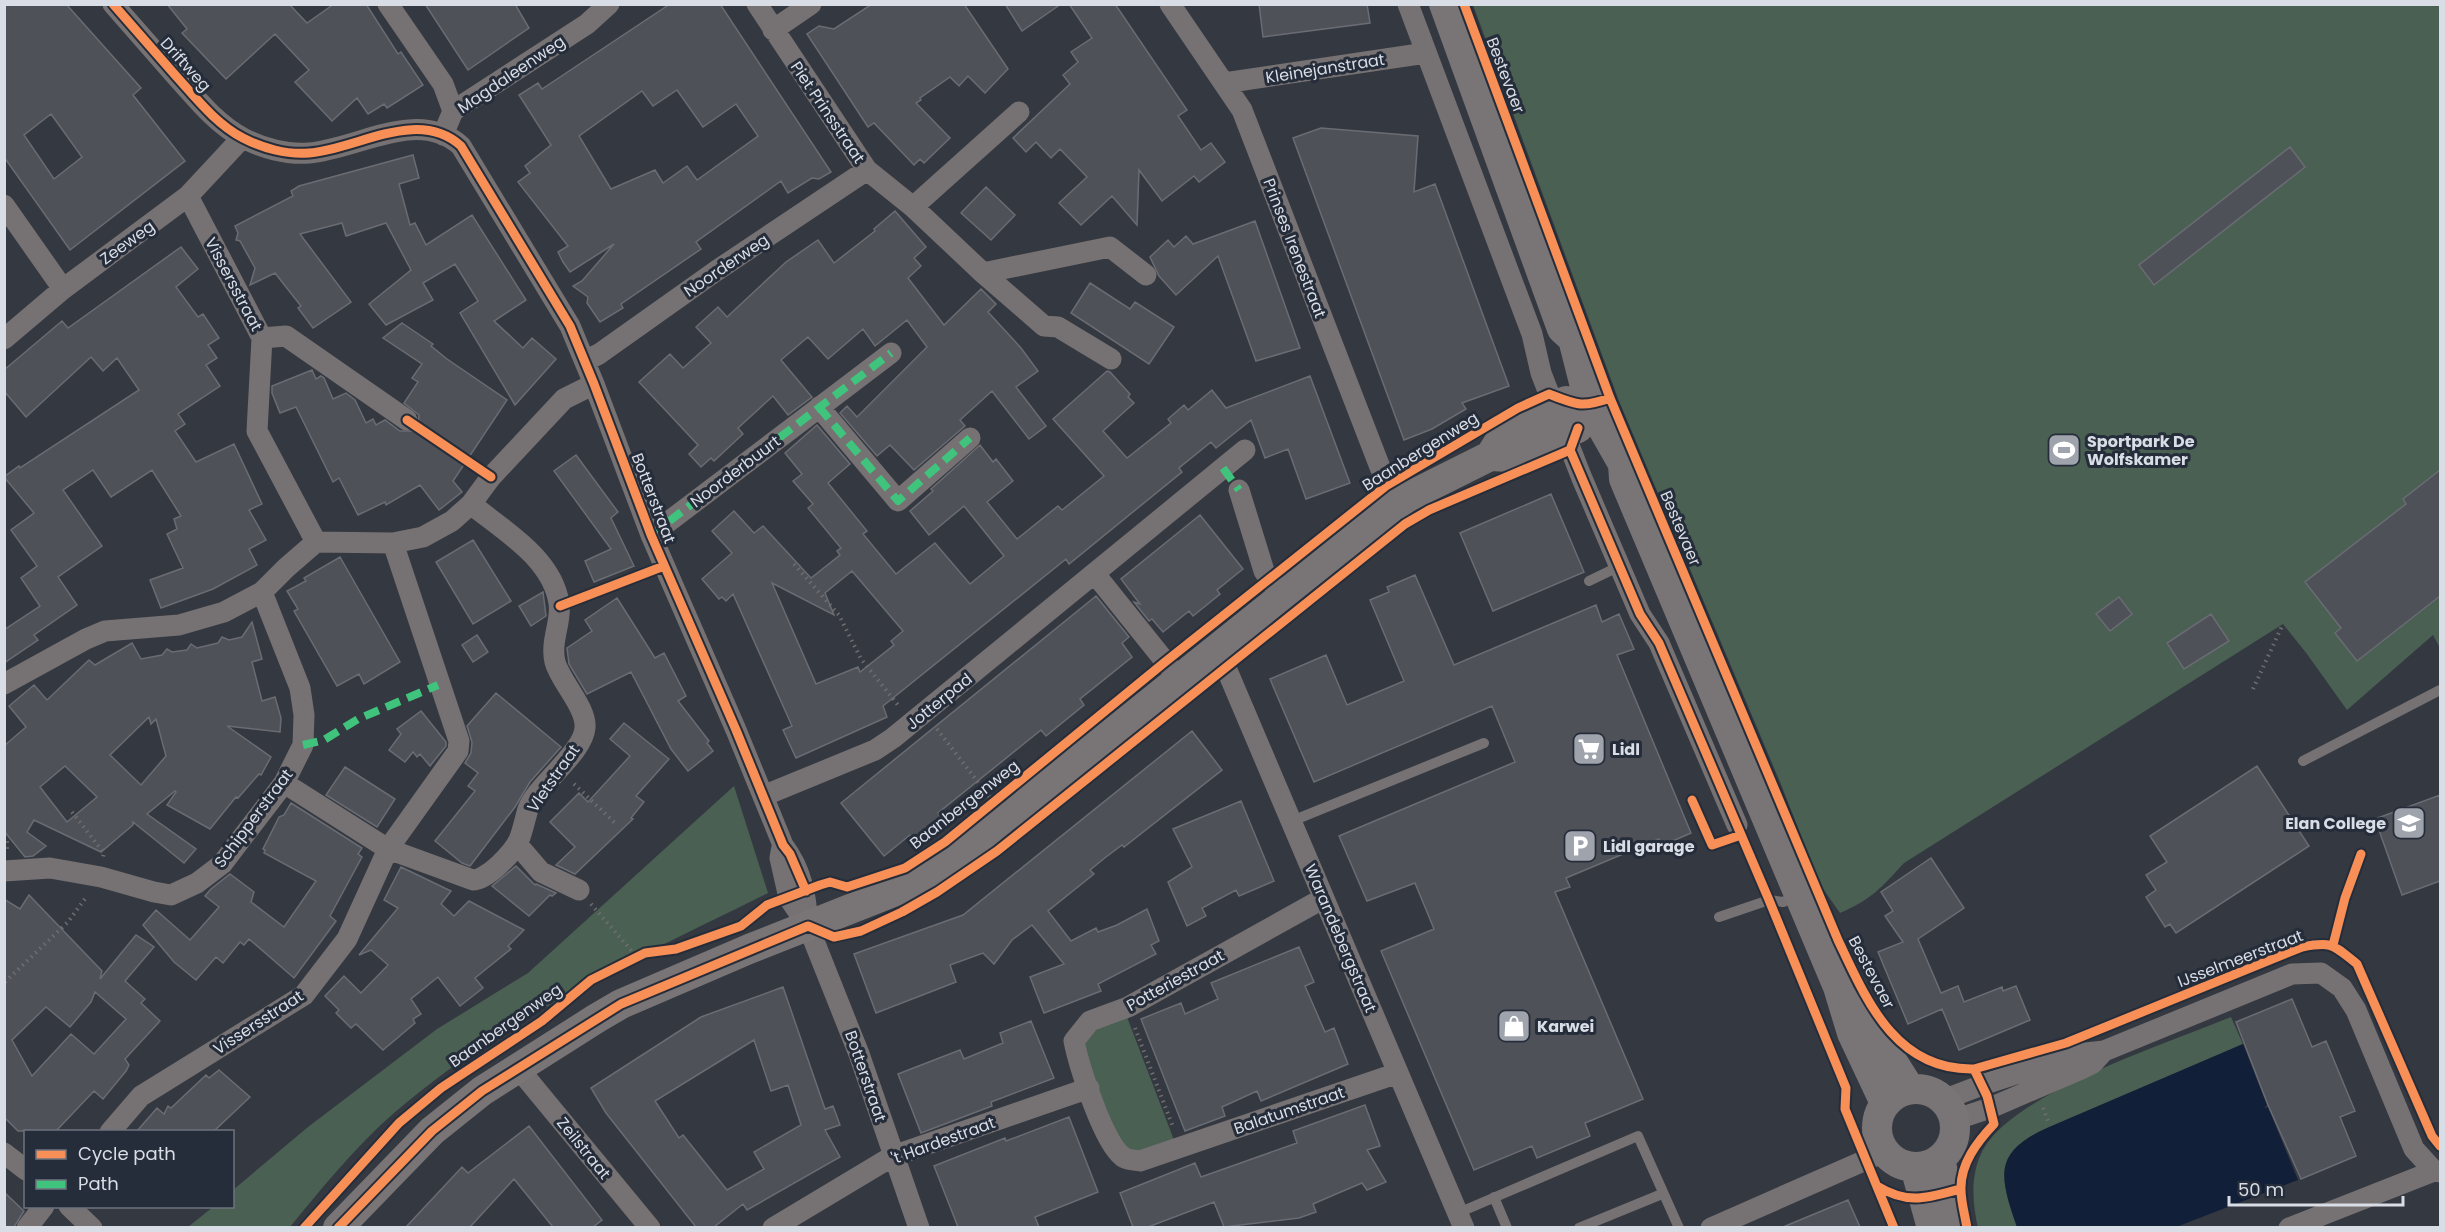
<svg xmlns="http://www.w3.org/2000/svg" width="2445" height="1232" font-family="Poppins,sans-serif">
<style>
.green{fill:#4a6053}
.water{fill:#111f38}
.building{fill:#4f5158;stroke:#6a6c73;stroke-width:1.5;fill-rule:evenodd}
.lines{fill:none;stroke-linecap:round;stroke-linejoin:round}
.path{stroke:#6f6d6f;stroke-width:4;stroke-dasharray:1.5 4.5;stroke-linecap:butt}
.lane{stroke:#767172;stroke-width:10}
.street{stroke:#767172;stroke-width:21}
.secondary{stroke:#797475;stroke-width:30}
.quiet{stroke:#40c37c;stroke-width:8;stroke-dasharray:15 8;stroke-linecap:butt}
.cycleway-casing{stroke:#262d3a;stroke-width:13}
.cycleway{stroke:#f78f57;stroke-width:9}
.labels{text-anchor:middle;stroke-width:6;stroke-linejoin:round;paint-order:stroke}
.street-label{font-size:16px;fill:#d8dde6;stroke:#262d3a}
.poi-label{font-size:16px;font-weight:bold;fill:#d8dde6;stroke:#262d3a;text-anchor:start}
</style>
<rect width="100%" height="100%" fill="#343840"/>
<!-- green -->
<path class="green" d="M1473,5h967v643l-7,-13 -86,75 -40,-56 -24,-30 -379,239c-22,24 -33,37 -64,50l-19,-27 -41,-104 -161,-381z
M734,786l34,107c-129,64 -264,125 -374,220 -39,34 -72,75 -104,114h-102l25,-20 19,-1 1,-16 75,-63 129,-98 91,-56z
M1127,1017l47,123 -35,13 -14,-1 -43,-98c4,-30 19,-28 45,-37z
M2231,1017l12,27 -196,84c-55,25 -47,49 -30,99l-39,1c-6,-27 -8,-55 6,-80 33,-56 186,-106 247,-131z"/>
<!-- water -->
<path class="water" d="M2243,1044l24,61 -3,3 4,-1 30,73 -122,47h-159c-17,-50 -25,-74 30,-99z"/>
<!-- building -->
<path class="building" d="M4,4h62l75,84 -8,7 52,66 -115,89 -66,-93zM51,114l31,43 -28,22 -30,-44z
M167,4h122l18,19 27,-19h32l32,50 3,-2 22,33 -36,23 -3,-4 -16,10 -11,-16 -25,23 -37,-39 14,-12 -34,-36 -49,45 -44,-46 5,-4z
M425,4h90l14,24 -61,42z
M670,4h50l111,168 -12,7 -7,-1 -24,15 -7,-12 -85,61 5,7 -80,55 2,4 -23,14 -13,-19 1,-6 -15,-11 9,-5 32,-37 -44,28 -7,-10 -5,-10 10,-6 -50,-64 12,-9 -5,-7 26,-21 -32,-50 19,-12 4,6zM677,90l26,37 33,-23 22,32 -61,44 -10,-14 -24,17 -8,-13 -44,19 -32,-53 63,-45 11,15z
M872,4h92l44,65 -23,24 -17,-17 -9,10 -9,-9 -30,21 1,2 -5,3 34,35 -26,25 -4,-4 -6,6 -40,-42 -6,4 -61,-93 12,-8 15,3z
M1005,4h56l-39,27z
M1069,4h46l72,106 -9,6 23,34 10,-7 14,19 -26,20 -5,-6 -32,25 -23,-31 -2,55 -25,-29 -31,29 -22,-22 28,-26 -27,-28 -9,9 -15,-16 -10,10 -13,-14 57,-54 -7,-9 15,-13 -7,-10 21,-14z
M1259,4h108l3,19 -107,14z
M1321,128l97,8 -4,56 21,-8 74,202 -47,17 4,6 -34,20 -28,11 -111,-302z
M2290,147l15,20 -151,118 -15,-20z
M413,155l6,23 -20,6 11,41 5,-2 11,22 46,-30 54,85 -32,21 29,27 9,-10 24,21 -41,46 -55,-92 18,-12 -23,-37 -32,19 10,17 -47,25 -17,-21 42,-34 -25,-47 -40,13 -4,-13 -42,11 51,68 -38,26 -15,-20 3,-2 -26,-33 -25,12 5,-17 -15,-27 -4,-1 2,-7 -3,-7 58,-30 -2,-5 8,-5z
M986,187l29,28 -24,25 -30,-27z
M895,211l31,36 -12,11 7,8 -13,12 36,47 37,-36 15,15 -8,8 33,36 17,23 -22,16 30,39 -17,13 -37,-48 -32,29 5,6 -51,44 -24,-25 -13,11 -37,-43 7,-7 10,11 70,-70 -20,-27 -32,26 -12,-17 -35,30 -20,-22 -27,23 31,37 -24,18 -15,-19 -35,32 5,6 -29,27 -3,-3 -10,9 -12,-13 9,-9 -59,-63 31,-28 13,14 28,-25 -15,-16 22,-20 9,10 59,-55 32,-22 16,23 41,-32 -1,-2z
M1255,221l45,127 -44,13 -38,-105 -42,39 -17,-19 -9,-19 18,-17 6,7 12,-11 7,8z
M181,247l17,22 -22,18 22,30 5,-3 16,24 -11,7 9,13 -11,7 14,21 -42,28 7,10 -10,7 21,31 38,-18 28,60 -13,6 17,30 -17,9 8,16 -44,24 -52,19 -11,-28 33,-12 -16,-34 10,-5 -3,-10 7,-3 -29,-46 -41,27 -18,-27 -30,20 39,56 -44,31 19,28 -43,30 4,5 -34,23v-33l36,-24 -19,-28 16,-12 -26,-36 23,-17 -30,-36 15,-11 1,2 119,-78 -22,-32 -14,13 -12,-14 -65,60 -22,-26v-21l58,-49 6,7z
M1090,283l40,26 5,-7 39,25 -25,37 -78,-51z
M402,323l31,21 -2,2 16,13 60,41 -54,81 9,11 -23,18 -19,-25 -34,20 -1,-3 -27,13 -19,-37 -6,4 -37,-75 -16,6 -8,-20v-7l40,-16 4,9 5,-3 3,2 9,21 13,-6 9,7 11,23 7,-4 3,6 9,-5 15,11h13l5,-4 1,-12 -15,-12 14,-21 -6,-4 10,-14 -39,-26z
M1107,371l3,1 20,22 -2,3 6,6 -31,28 24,27 44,-35 -3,-4 16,-14 4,5 24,-20 14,18 84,-32 40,107 -44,16 -18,-50 -23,9 -14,-38 -35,28 -5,-6 -32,26 3,4 -113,92 -3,-5 -183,147 4,11 -91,41 -13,-28 9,-4 -59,-132 -7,7 -4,-4 -3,2 -17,-20 30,-26 -20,-22 22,-20 20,22 9,-7 48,52 29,-23 -3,-4 4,-3 -33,-40 5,-4 -20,-23 9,-7 -17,-21 32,-28 33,39 -22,19 39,48 -4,3 33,40 39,-31 35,41 34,-28 -40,-50 -35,29 -19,-24 23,-20 -2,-2 49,-44 13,17 3,-3 17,22 -26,21 30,37 41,-33 4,4 42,-34 -51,-57zM852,571l51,60 -12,10 3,4 -34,27 -2,-5 -42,17 -44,-101 62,32 -9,-22z
M576,455l42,57 -7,6 23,48 -40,16 -9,-21 26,-12 -57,-78z
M2440,470v126l-83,65 -22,-28 6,-5 -36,-46 101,-78 -3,-5z
M1551,494l33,78 -91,39 -33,-78z
M1200,515l43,54 -26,21 3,4 -27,22 -4,-5 -26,21 -11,-13 -3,2 -15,-19 6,2 -19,-25z
M473,540l38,61 -38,23 -37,-62z
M340,557l60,105 -36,22 -5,-10 -22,12 -43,-75 4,-2 -11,-18 19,-10 -2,-3z
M1415,575l39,90 142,-60 6,17 17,-8 15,35 -17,6 74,178 -30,13 -2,-7 -93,39 4,9 -15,5 88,207 -58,24 5,13 -53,22 -5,-12 -58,24 -93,-219 53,-22 -19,-46 -48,18 -28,-65 176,-74 -23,-56 -178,76 -44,-103 56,-24 21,50 57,-24 -34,-81 19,-8 -2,-5z
M543,592l3,24 -15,10 -12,-20z
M1096,596l33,41 -7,6 10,14 -52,42 4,6 -38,31 -5,-6 -103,83 3,5 -27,22 -4,-5 -26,21 -43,-53z
M2119,597l13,17 -22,17 -14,-17z
M617,598l38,60 9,-5 22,43 -8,5 31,40 -2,2 6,8 -25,20 -17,-22 -40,-77 -44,22 -18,-30 -2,-16 25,-17 -7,-11z
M2211,614l18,27 -45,28 -17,-26z
M252,622l10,37 -10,3 10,39 13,-4 6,21 -1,14 -53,-6 44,31 -10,18 -2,-1 -21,24 -2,-1 -26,32 -43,-24 9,-13 -1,-1 -28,23 49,35 -12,14 -51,-41v3l-32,27 -67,-32 -7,12 19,14 -13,10 -8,1 -21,-26v-85l22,-19 -17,-21 25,-21 13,15 42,-40 6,5 37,-22 9,16 21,-4 5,-6 5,3 15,-2 4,-6 6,4 21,-5 4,-6 7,3 13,-3zM149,717l2,7 5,-5 10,37 -25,29 -31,-30zM65,766l32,31 -30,25 -27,-35z
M477,635l11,17 -15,10 -11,-17z
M496,693l65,54 -31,35 -15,25 -45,59 -8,-3 -27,-22 40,-50 -7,-5 10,-13 -13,-10 6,-10 1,-11 -5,-16z
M421,711l25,31v4l-16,20 -10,-12 -3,3 -4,-5 -8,10 -16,-12 12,-16 -4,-5z
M624,723l45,36 -33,37 8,6 -13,16 2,1 -58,55 -19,-9 19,-18 -25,-25 29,-29 9,9 42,-46 -20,-17z
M1192,731l30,39 -98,77 -2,-2 -16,12 -16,13 4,4 -46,37 23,30 25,-13 2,4 19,-7 30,-16 12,32 -8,4 5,9 -58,30 3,7 -57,22 -14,-36 34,-13 -32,-39 -20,15 -18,24 -11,-11 -33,12 6,17 -80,31 -22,-59 109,-39z
M2257,766l52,80 -133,87 -6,-9 -5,3 -19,-30 10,-7 -10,-15 21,-13 -17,-26z
M345,767l50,32 -18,28 -51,-32z
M2440,795v86l-38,14 -27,-76z
M1241,801l33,80 -35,15 -3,-6 -34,18 4,8 -19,10 -19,-44 24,-15 -19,-38z
M291,803l71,45 -4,6 4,3 -32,59 6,5 -42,57 -45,-39 -5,6 -4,-3 -17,21 -7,-6 -20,23 -22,-18 -31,-37 13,-15 34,30 29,-33 -14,-11 6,-7 19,-15 24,18 -3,10 33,25 32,-46 -52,-28 1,-3 -2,-1 16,-32 5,-2z
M1931,858l33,50 -46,31 23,54 17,-7 6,16 38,-15 1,4 13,-5 14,34 -71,30 -17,-41 -34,15 -30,-72 25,-10 -18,-26 8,-5 -12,-19z
M516,866l19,19 1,-1 20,9 -4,3 -2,-1 -21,21 -37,-30z
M401,867l50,24 -10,13 13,12 15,-15 55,29 -16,16 3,3 -36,29 8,10 -23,18 -22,-29 -27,22 10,15 -8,5 2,4 -32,27 -27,-26 -5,4 -15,-15 3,-3 -14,-14 19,-20 17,17 27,-28 -17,-15 -12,5 39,-47 -14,-8z
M29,895l73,76 -2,8 36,-44 18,12 -29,34 20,18 -4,4 19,18 -35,38 4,6 -3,6 -23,28 -9,-8 -38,40h-38l-14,-14v-218l16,10zM95,992l31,27 -32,35 -23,-20 -39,42 -20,-36 34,-33 24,20 21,-25z
M1299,947l15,35 -9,4 20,46 9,-4 14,36 -87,37 -4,-10 -35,16 3,9 -40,15 -44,-112 40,-16 4,11 33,-15 -7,-16z
M783,987l42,122 8,-3 7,19 -15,5 15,27 -93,53 -4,-6 -29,23h-18l-90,-114 -15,-25 110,-71zM754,1040l17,51 17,-6 13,40 -47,27 10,17 -37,21 -44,-55 -4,3 -24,-37z
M2292,999l20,48 14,-6 29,70 -15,6 16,39 -55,23 -33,-74 -32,-83z
M1031,1021l23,57 -63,24 1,4 -71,27 -23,-59 62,-24 4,9 39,-16 -3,-10z
M219,1070l31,27 -36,34h-77l20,-23 7,6 4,-8 3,2 35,-33 3,3z
M1365,1105l15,41 -13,4 19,32 -19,8 -5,-7 -26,11 -23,10 3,8 -17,6 -75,9 -10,-25 -66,25h-15l-13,-34 75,-30 6,14 96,-34 -4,-12z
M1069,1117l29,75 -63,25 4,10h-81l-24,-61 71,-28 1,3z
M529,1126l73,94 -9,7h-40l-39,-48 -44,48h-64l56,-60 6,6z
M4,1192l20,19 -10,16h-10z
M1848,1200l12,27h-77z"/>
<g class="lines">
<!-- path -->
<path class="path" d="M794,564l45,51 22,44 37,46
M2253,689l30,-65
M937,729l54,70
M574,784l41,39
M72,812l32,41 -1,4
M4,836l3,5v8
M591,904l46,53
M5,982l63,-60 19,-26
M1135,1028l38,99
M2043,1108l6,16"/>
<!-- lane -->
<path class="lane" d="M1589,581l31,-15
M1265,612l11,16
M2303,761l137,-71
M1292,821l192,-78
M1719,917l50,-17 14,2 15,-6
M1494,1197l13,31
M1458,1213l180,-77 41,92
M1579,1228l83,-34"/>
<!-- street -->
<path class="street" d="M113,4c21,24 42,48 63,72 20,22 40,48 67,62 19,10 44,17 66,15 49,-4 109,-46 152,-7l109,180 24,58 57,151 85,195 47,115c19,25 23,50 25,81
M388,4l55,80 10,27
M757,4l110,166 46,37 70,66 127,-26 36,28
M1170,4l72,106 153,396
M1408,4l124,330 9,39 40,103 59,138 19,29 78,182
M773,30l38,-26
M1224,83l202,-30
M443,135l10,-24 134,-87 22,-20
M188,196l74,142 -5,93 59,111
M4,205l59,84
M913,207l106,-95
M983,273l61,53 14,1 53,32
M262,338l24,-2 121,84
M4,339l59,-50 125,-93 54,-58
M585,361l14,-7 117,-83 151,-101
M819,407l79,94 72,-63
M1239,490l25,81 18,26
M651,535l240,-182
M1095,574l85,106
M1218,649l246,579
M4,684l82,-45 19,-8 74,-6 45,-13 38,-20 24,-24 30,-26 77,1 30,-6 29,-16 19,-17 20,-27 73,-78 30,-15
M284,783l104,66 85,31c14,0 40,-27 46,-40 4,-10 6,-21 9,-31 9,-24 55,-56 57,-81 2,-20 -25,-47 -30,-66 -5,-22 7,-40 4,-59 -7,-45 -55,-72 -88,-99
M763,796l112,-46 18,-12 352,-288
M517,844l24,28 38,18
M782,847l-2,11 9,40 19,28 51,128 60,174
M4,871l46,-3 51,9 53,15 17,3 26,-12 25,-19 62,-81 19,-38 1,-30 -4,-27 -38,-96
M1324,898l-196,109 -38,14 -16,20c5,25 29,100 48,115 4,4 12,4 18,5l258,-88
M518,1068l132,160
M1943,1100l39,-15 95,-31 27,-3 188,-77 29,-1 21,15 14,22 58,139 20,22 6,1
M1954,1120l36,-12 91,-39 12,-6 10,-11
M110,1132l31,-36 163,-101 43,-56 41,-90 70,-98 1,-10 -66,-198
M4,1153l22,17
M69,1206l23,22
M27,1228l17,-22
M773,1228l120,-72 196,-68
M1711,1228l173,-76
M2289,1228l145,-57"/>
<!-- secondary -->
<path class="secondary" d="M1444,4l118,325 11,10 17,67 33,58 1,15 214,508 14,46 33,70
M1490,456l12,-19 58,-33 6,-3 24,5
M1851,1002l19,24 40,63
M1877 1128a39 39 0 1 1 78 0a39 39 0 1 1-78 0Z
M1940,1160l16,68
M1915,1167l17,61
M338,1228l94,-97 50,-40 115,-73 24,-14 128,-55 172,-68 19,-10 455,-365 13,-9 82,-41 20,1 68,-29 12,-22"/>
<!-- quiet -->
<path class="quiet" d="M819,407l79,94 72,-63
M1223,468l16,22
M651,535l240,-182
M303,745l21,-5 34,-21 80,-34"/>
<!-- cycleway casing -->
<g class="cycleway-casing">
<path id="cycleway" d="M113,4c21,24 42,48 63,72 20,22 40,48 67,62 19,10 44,17 66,15 49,-4 109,-46 152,-7l109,180 24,58 57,151 85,195 47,115 7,9 16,37
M1464,4l146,394 228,542c28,59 57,131 136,129l13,27 7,28c-17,18 -34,40 -33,66 0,12 4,25 6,38
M407,420l84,57
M1570,450l70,164 19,29 110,257 77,188 -1,21 49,119
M560,606l104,-40
M1692,800l20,45 29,-10
M2333,945l12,-47 16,-44
M1974,1069l92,-26 236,-96c31,-6 31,-2 55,17l75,172 8,10
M1877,1186c31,19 50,12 83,3
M304,1228l95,-105 42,-35 101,-67 49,-41 54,-27 31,-4 65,-23 26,-21 53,-20 10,-3 17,5 58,-19 40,-26 220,-180 221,-176 132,-78 31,-14c28,11 33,14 61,4
M338,1228l94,-97 50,-40 139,-87 187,-78 26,11 27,-6 41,-19 35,-20 60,-41 408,-327 24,-14 141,-60 8,-22"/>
</g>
<!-- cycleway -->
<use href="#cycleway" class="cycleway"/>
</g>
<!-- icons -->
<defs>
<g id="stadium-square" transform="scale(1.725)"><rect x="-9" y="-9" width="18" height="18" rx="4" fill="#9fa3ac" stroke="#262d3a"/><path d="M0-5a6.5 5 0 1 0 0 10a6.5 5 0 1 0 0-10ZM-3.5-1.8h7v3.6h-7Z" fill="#fff"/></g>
<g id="supermarket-square" transform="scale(1.725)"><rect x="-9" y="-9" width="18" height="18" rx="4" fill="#9fa3ac" stroke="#262d3a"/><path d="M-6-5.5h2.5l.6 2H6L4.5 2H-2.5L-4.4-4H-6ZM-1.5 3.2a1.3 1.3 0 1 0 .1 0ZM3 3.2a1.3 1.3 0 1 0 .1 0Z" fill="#fff"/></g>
<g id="school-square" transform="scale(1.725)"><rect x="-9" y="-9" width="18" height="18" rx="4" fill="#9fa3ac" stroke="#262d3a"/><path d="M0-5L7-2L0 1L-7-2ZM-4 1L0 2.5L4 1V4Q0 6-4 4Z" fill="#fff"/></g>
<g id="parking-square" transform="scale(1.725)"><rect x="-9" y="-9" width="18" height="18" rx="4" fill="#9fa3ac" stroke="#262d3a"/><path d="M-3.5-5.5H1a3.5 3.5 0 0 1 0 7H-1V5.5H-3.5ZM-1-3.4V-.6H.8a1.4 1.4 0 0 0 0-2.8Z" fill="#fff"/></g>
<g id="shop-square" transform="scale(1.725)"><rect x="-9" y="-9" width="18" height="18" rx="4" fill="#9fa3ac" stroke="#262d3a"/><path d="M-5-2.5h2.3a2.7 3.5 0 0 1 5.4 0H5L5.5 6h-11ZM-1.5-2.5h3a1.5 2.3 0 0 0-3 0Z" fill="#fff"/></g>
</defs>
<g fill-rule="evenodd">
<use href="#stadium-square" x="2064" y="450"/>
<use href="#supermarket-square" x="1589" y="749"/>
<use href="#school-square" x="2409" y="823"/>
<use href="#parking-square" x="1580" y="846"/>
<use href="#shop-square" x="1514" y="1026"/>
</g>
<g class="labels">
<!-- street labels -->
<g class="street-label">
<text transform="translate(186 64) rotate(48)" y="6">Driftweg</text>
<text transform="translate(1325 68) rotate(-9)" y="6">Kleinejanstraat</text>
<text transform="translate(511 74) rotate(-34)" y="6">Magdaleenweg</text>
<text transform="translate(1506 75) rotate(69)" y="6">Bestevaer</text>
<text transform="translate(828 112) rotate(56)" y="6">Piet Prinsstraat</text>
<text transform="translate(127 242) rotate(-36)" y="6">Zeeweg</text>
<text transform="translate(1295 248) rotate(69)" y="6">Prinses Irenestraat</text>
<text transform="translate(726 265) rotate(-34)" y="6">Noorderweg</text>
<text transform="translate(234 284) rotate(62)" y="6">Vissersstraat</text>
<text transform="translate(1420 451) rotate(-32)" y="6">Baanbergenweg</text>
<text transform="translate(735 471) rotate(-37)" y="6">Noorderbuurt</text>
<text transform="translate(654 498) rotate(69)" y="6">Botterstraat</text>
<text transform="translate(1681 528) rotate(67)" y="6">Bestevaer</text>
<text transform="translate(939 701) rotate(-39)" y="6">Jotterpad</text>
<text transform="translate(553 778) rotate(-55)" y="6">Vletstraat</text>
<text transform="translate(964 804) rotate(-38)" y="6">Baanbergenweg</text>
<text transform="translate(253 818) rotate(-53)" y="6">Schipperstraat</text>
<text transform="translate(1341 938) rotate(67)" y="6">Warandebergstraat</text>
<text transform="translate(2240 958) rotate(-21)" y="6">IJsselmeerstraat</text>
<text transform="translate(1872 972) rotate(62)" y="6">Bestevaer</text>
<text transform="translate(1175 980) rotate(-29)" y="6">Potteriestraat</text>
<text transform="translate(258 1022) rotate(-33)" y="6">Vissersstraat</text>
<text transform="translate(505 1025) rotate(-35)" y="6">Baanbergenweg</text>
<text transform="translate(866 1076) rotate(71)" y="6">Botterstraat</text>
<text transform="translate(1289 1110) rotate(-19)" y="6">Balatumstraat</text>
<text transform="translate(943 1140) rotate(-20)" y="6">'t Hardestraat</text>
<text transform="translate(584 1148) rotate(51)" y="6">Zeilstraat</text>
</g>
<!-- poi labels -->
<g class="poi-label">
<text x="2087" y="447">Sportpark De<tspan x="2087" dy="18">Wolfskamer</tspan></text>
<text x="1612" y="755">Lidl</text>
<text x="2386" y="829" text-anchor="end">Elan College</text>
<text x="1603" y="852">Lidl garage</text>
<text x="1537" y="1032">Karwei</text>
</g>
</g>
<!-- border -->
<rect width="2445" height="1232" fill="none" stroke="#d8dde6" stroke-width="12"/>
<!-- legend -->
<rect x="24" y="1130" width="210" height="78" fill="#262d3a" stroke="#6d737f" stroke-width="1.5"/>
<rect x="36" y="1150" width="30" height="9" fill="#f78f57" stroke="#6d737f" stroke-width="1.5"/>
<text x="78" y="1160" font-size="18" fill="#d8dde6">Cycle path</text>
<rect x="36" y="1180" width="30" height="9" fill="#40c37c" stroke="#6d737f" stroke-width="1.5"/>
<text x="78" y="1190" font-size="18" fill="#d8dde6">Path</text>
<!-- scale -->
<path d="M2229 1196v9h174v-9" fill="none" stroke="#d8dde6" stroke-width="3"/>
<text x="2238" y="1196" font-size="18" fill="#d8dde6" stroke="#262d3a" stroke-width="4.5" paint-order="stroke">50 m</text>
</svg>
